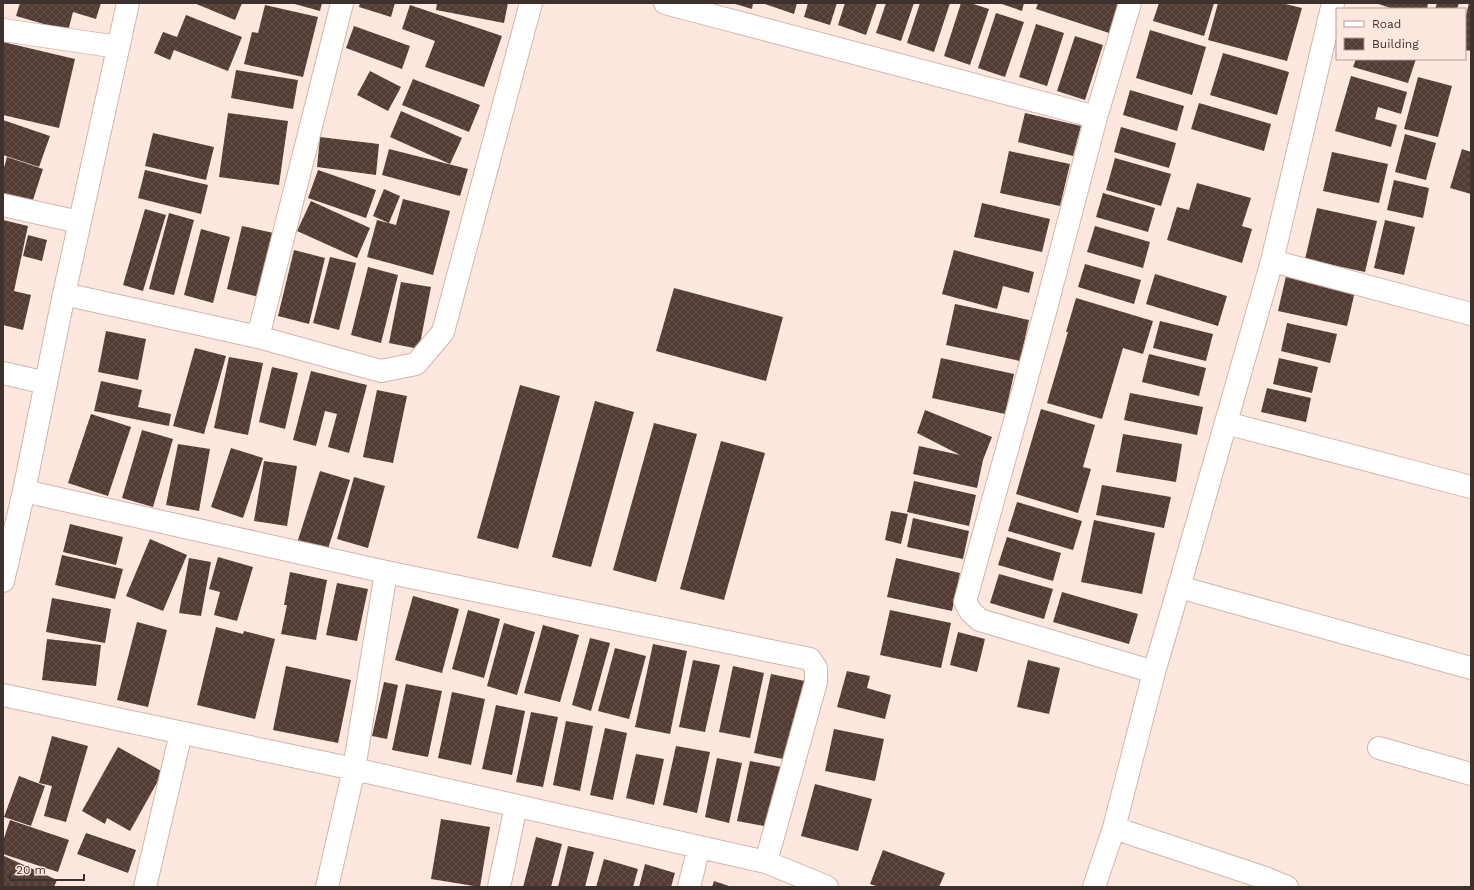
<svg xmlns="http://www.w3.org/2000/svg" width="1474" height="890" font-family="'Work Sans',sans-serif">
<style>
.building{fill:url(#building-cross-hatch)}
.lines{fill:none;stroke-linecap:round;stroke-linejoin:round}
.minor-casing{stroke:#d1b6aa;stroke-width:24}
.minor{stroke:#fff;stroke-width:22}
</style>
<defs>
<pattern id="building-cross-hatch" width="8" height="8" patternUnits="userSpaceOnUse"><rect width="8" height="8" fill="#523c33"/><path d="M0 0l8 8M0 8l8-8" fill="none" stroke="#635048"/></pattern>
</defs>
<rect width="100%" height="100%" fill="#fee7de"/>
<!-- building -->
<path class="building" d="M20,3h81l-5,16 -23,-7 -5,19 -52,-15z
M194,3h48l-7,17z
M291,3h31l-2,8z
M360,3h35l-4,14 -32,-10z
M437,3h71l-4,20 -68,-13z
M732,3h21l-1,6z
M762,3h35l-3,11z
M808,3h29l-7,22 -26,-8z
M845,3h32l-11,32 -28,-10z
M886,3h28l-13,38 -25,-8z
M920,3h30l-16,49 -27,-9z
M961,3h9l19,6 -19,56 -26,-9z
M999,3h25l-2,8z
M1038,3h81l-10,30 -73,-24z
M1159,3h55l-10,33 -51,-15z
M1218,3h63l21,5 -15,53 -79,-21z
M1375,3h53l-1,6h-33z
M1437,3h22l-2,6h-22z
M1469,3h2v48l-6,-1v-31z
M265,5l53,12 -15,60 -59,-13 8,-32 6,1z
M410,5l92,31 -18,51 -59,-20 10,-26 -33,-12z
M996,13l28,9 -19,55 -27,-9z
M186,15l56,22 -14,34 -54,-21 -4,10 -16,-7 9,-21 14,5z
M1036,24l28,9 -17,53 -28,-9z
M354,26l56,20 -8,23 -56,-21z
M1150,30l56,17 -14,48 -56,-17z
M1075,36l28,9 -18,55 -28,-9z
M3,42l72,17 -16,69 -56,-13z
M1223,53l66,19 -12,43 -67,-20z
M1356,59h60l-8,24 -55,-16z
M236,70l62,10 -5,29 -62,-11z
M370,71l31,16 -13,24 -31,-16z
M1351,76l56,16 -6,22 -23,-7 -3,12 22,6 -6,22 -56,-16z
M1418,77l34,9 -14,51 -34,-8z
M413,79l67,26 -11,27 -67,-27z
M1130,90l54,16 -7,25 -54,-16z
M1199,103l72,21 -7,27 -73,-22z
M401,111l61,27 -12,26 -60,-27z
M228,113l60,8 -9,64 -60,-8z
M1025,113l56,13 -8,30 -55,-14z
M3,120l47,16 -11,31 -36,-12z
M1121,127l55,16 -7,25 -55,-16z
M153,133l61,14 -8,33 -61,-14z
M1405,134l31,9 -10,37 -31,-8z
M320,137l59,7 -3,31 -59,-8z
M389,149l79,20 -8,27 -78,-21z
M1462,149l9,3v42l-21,-6z
M1009,151l61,13 -10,42 -60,-13z
M1332,152l56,12 -9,39 -56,-12z
M7,157l36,12 -11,34 -29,-10v-22z
M1115,158l56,16 -10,32 -55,-16z
M145,170l63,15 -7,29 -63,-16z
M318,170l58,20 -10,28 -58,-20z
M1394,180l35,8 -6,30 -36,-8z
M1197,183l54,15 -9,28 10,3 -10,34 -75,-23 10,-33 12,3z
M384,189l16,7 -11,27 -16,-7z
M1103,193l52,15 -7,24 -52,-15z
M403,199l47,12 -17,64 -66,-18 10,-37 19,5z
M311,201l59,27 -13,30 -60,-27z
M982,203l68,16 -8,33 -68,-15z
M1317,208l60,13 -12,51 -60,-13z
M145,209l21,6 -23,76 -20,-6z
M169,213l25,7 -20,75 -25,-6z
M3,220l25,6 -14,65 17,4 -8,35 -20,-5z
M1385,220l30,7 -11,48 -30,-7z
M242,226l32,7 -15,64 -32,-8z
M1095,226l55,16 -7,26 -56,-16z
M201,229l29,8 -17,66 -29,-8z
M28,235l19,5 -5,21 -19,-5z
M294,250l31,8 -16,66 -31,-8z
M954,250l80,22 -5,21 -26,-7 -6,23 -55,-15z
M330,257l26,6 -17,67 -26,-7z
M1085,264l56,16 -7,24 -56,-17z
M368,267l30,8 -17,68 -30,-8z
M1155,274l72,22 -9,30 -72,-22z
M1286,276l69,15 -8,35 -69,-15z
M401,282l30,5 -12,62 -30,-6z
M674,288l109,29 -17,64 -110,-30z
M1076,298l77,23 -10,33 -20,-6 -21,71 -55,-16 21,-71h-2z
M955,304l74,16 -9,41 -74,-16z
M1160,321l53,13 -7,27 -53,-13z
M1287,323l50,11 -7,29 -49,-12z
M106,331l40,8 -8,41 -40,-8z
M195,348l31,8 -22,78 -31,-8z
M1149,354l57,14 -7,28 -57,-14z
M229,357l34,6 -15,72 -34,-7z
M941,358l73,16 -9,40 -73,-16z
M1279,358l39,9 -6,26 -39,-9z
M272,367l26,6 -13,56 -26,-7z
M311,371l56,14 -18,68 -21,-6 9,-33 -12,-3 -9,35 -23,-6z
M101,381l41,9 -4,17 33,7 -2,12 -75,-15z
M520,385l40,11 -42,153 -41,-11z
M1267,388l44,10 -5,24 -45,-10z
M377,390l30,6 -14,67 -30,-6z
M1130,393l73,14 -6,28 -73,-15z
M595,401l39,11 -43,155 -39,-10z
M1041,409l54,16 -12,42 8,2 -13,44 -62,-19z
M925,410l67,27 -9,23 -6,28 -64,-14 6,-28 41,9 -43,-22z
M91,414l40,13 -23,69 -40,-13z
M654,423l43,11 -41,148 -43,-12z
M142,430l31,9 -20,68 -31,-9z
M1123,434l59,10 -6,38 -60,-10z
M721,441l44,12 -41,147 -44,-11z
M178,444l32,5 -11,62 -33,-6z
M231,448l32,10 -20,60 -32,-11z
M264,461l33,5 -10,60 -33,-5z
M320,471l30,9 -23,72 -30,-9z
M354,477l31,9 -17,62 -31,-9z
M914,481l62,14 -7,31 -62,-14z
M1102,485l69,12 -7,31 -68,-13z
M1017,502l65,19 -9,29 -65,-19z
M891,511l17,3 -7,30 -16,-4z
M913,518l56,13 -6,28 -56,-12z
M1094,520l61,13 -13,61 -61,-12z
M70,524l53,13 -7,28 -53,-13z
M1007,537l54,16 -8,28 -55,-16z
M150,539l37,16 -24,56 -37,-15z
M62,555l61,14 -8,30 -60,-14z
M218,557l35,10 -16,54 -23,-6 6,-23 -11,-3z
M189,558l22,4 -10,54 -22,-3z
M896,558l64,15 -8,38 -65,-14z
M290,572l37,8 -11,60 -35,-6 6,-29h-3z
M999,574l54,15 -9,30 -54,-16z
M337,583l31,6 -11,52 -31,-6z
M1062,592l76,22 -9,30 -76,-22z
M413,596l46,13 -17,64 -47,-13z
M52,598l59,11 -6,34 -59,-11z
M468,610l32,9 -16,59 -32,-9z
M890,610l61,13 -10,45 -61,-13z
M137,622l30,8 -19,77 -31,-7z
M504,623l31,9 -18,63 -30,-9z
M543,625l36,10 -19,67 -36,-9z
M216,627l27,7 1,-3 31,8 -20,80 -58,-14z
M958,632l27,7 -8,33 -27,-7z
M590,638l20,5 -19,68 -19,-6z
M47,639l54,6 -5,41 -54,-6z
M653,644l34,7 -17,83 -35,-7z
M615,648l31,8 -17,63 -31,-8z
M693,660l27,5 -15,67 -26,-5z
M1028,660l32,8 -11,46 -32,-7z
M286,666l65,14 -13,63 -65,-13z
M733,666l31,7 -14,65 -31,-6z
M847,671l23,5 -3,12 24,7 -6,24 -48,-12z
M771,674l34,7 -17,79 -34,-7z
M384,682l14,3 -11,54 -15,-3z
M406,684l36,7 -14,66 -36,-7z
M452,692l33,7 -14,66 -33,-7z
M496,705l29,6 -13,64 -30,-6z
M531,712l27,5 -15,70 -27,-5z
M566,721l27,5 -13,65 -27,-6z
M605,728l22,5 -14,67 -23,-5z
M834,729l50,10 -9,42 -50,-10z
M52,736l36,10 -22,76 -22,-6 8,-30 -13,-3z
M676,746l34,6 -13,61 -34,-8z
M118,747l45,25 -33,59 -23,-13 -2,6 -23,-13z
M636,754l28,5 -10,46 -28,-7z
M717,758l25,5 -13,60 -24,-6z
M750,761l31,6 -12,60 -32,-6z
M19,776l26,10 -14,40 -27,-9z
M815,784l57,15 -14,52 -57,-15z
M441,819l49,8 -10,60 -49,-8z
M10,820l59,20 -11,32 -55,-18v-13z
M86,833l50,17 -8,23 -51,-19z
M536,837l26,7 -11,43h-28z
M568,846l26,6 -9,35h-27z
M883,850l62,23 -6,14h-60l-9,-3z
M4,856l53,24 -3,7h-51z
M604,859l34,10 -5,18h-37z
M645,864l30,9 -4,14h-32z
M714,881l18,6h-20z"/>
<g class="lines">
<!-- minor casing -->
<g class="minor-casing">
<path id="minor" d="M665,3l431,114
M1130,3l-34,114 -51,195 -80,290 6,10 9,8 174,52
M3,30l115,17
M3,205l76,17
M1272,261l199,53
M64,294l194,43 123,34 35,-7 27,-32 88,-329
M258,337l84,-334
M3,373l43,10
M1226,423l245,64
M24,491l362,81 424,87 6,9v14l-50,180
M3,581l21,-90 40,-197 64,-291
M1179,587l292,81
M3,695l351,74 412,93 61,25
M1379,748l92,26
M1114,828l151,50 22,9
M145,887l36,-154
M327,887l27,-118 32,-197
M499,887l17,-81
M689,887l10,-40
M1094,887l20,-59 40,-156 25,-85 93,-326 61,-258"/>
</g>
<!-- minor -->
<use href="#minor" class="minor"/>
</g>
<!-- border -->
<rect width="1474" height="890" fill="none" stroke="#3c312c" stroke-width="8"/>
<!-- legend -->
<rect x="1336" y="8" width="130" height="52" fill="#fee7de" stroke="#b09e97"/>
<rect x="1344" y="21" width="20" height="6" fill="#ffffff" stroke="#b09e97"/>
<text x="1372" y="28" font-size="12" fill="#3c312c">Road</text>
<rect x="1344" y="38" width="20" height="12" fill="url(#building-cross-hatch)" stroke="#b09e97"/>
<text x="1372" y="48" font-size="12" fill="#3c312c">Building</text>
<!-- scale -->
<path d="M10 874v6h74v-6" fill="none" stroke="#3c312c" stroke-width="2"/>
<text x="16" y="874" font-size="12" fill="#3c312c" stroke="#fee7de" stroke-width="3" paint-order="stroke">20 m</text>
</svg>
